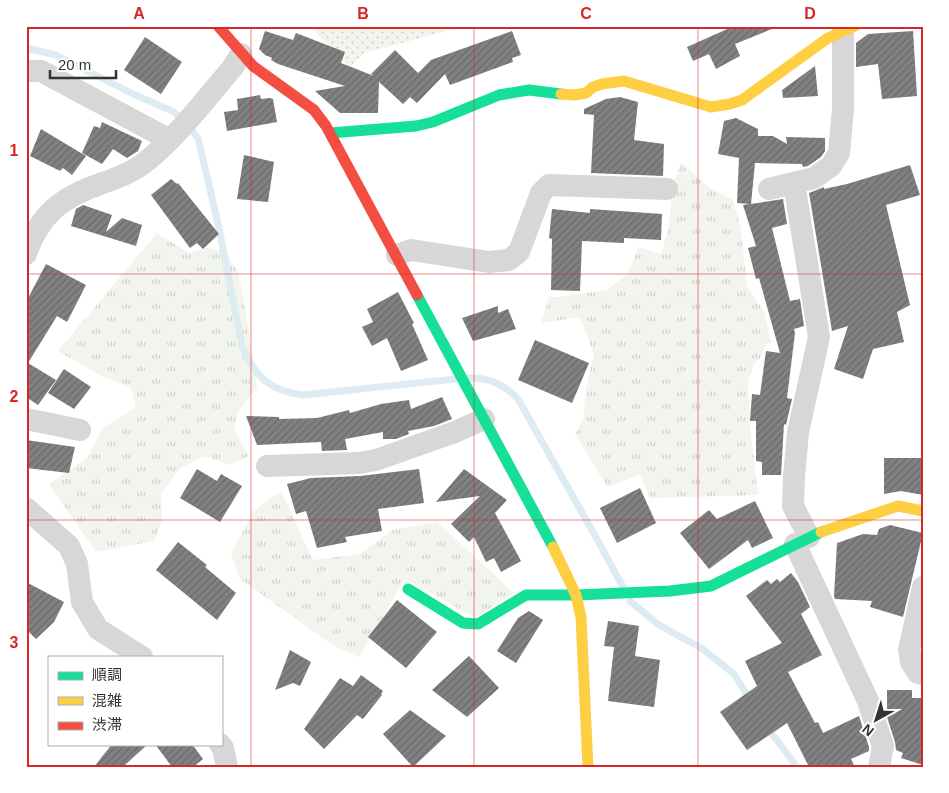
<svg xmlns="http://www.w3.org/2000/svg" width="949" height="793" font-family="Arial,'Noto Sans JP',sans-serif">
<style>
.grass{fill:url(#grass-dots)}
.park{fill:url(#park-tufts)}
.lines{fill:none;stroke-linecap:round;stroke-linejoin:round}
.stream{stroke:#ddebf3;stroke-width:7}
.building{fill:url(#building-hatch)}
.street{stroke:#d7d7d7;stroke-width:22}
.fast{stroke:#16e098;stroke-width:11}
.slow{stroke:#ffcf43;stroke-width:11}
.jam{stroke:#f24e42;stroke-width:11}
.grid{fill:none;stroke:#d62828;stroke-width:1;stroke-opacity:0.55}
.neatline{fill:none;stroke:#d62828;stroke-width:2}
.grid-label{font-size:16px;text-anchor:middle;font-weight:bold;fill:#d62828}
</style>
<defs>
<pattern id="grass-dots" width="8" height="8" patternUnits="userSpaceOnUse" patternTransform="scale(1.25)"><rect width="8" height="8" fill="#f1f5ed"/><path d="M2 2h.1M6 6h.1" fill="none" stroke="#cfd2cc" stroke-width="1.8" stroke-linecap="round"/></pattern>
<pattern id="park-tufts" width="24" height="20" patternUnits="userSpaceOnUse" patternTransform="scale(1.25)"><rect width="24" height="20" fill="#f1f5ed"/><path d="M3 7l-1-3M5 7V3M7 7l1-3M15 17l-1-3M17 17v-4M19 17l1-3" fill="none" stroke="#cfd2cc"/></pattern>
<pattern id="building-hatch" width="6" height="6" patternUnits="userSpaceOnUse" patternTransform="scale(1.25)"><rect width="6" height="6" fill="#818181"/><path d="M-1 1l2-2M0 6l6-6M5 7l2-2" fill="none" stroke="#6a6a6a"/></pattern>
</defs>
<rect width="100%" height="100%" fill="#fff"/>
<!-- grass -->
<path class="grass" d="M309,26h156l-100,27 -16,14z"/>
<!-- park -->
<path class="park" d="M681,163l28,24 24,13 8,29 6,57 17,25 7,31 -5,2 -6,15 -5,3 -7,19 2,47 8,67 -108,3 -10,-23 -33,12 -32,-53 8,-14 3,-32 8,-33 -14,-38 -39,6 8,-26h10l47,-7 21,-15 12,-28 22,7 7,-25 6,-48z
M157,233l32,20 17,-5 17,2 15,21 7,37 12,80 -18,22 -5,20 15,26 -19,9 -27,-9 -24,13 -18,25 1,27 -8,20 -58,11 -47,-68 38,-26 16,-30 33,-21 -5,-19 -30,-12 -43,-25z
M281,491l32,69 47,-6 32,-24 45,-8 77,71 -39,25 -70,-39 -46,78 -22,-9 -97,-69 -9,-26 23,-42z"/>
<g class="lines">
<!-- stream -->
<path class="stream" d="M26,48l30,7 77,39 39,17 8,6 18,21 21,90 23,118c13,30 27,45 61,49l152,-16
M469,378c20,-1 35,6 49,21l80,142 25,46
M630,601l29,24 44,24 31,25 17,27
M767,727l30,40"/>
</g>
<!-- building -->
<path class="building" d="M734,26l43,1 -42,17 5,12 -24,13 -7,-15 -16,7 -6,-14z
M265,31l28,9 3,-7 49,19 -4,11 33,13 -3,-2 24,-24 23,23 13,-13 81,-29 9,24 -9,3 1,4 -63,23 -5,-11 -28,29 -7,-6 -7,7 -24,-22 -1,31h-38l-25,-22 30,-5 -67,-22 -7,-4 1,-2 -7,-3 -6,-6z
M913,31l4,65 -35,3 -4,-35 -22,3v-24l12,-9z
M145,37l37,25 -21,32 -37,-24z
M815,66l3,30 -35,2 -1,-8z
M260,95l1,4 9,-1 3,1 4,23 -50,9 -3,-19 14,-2 -1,-11z
M620,97l18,5 -4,38 30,4 -1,32 -72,-3 3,-58 -10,-1v-5l22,-10z
M736,118l22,11v7h15l14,8 -1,-7 39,1v13l-4,6 -13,9 -5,1 -1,-3 -47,-1 -4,41 32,-5 4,25 -15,4 18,73 10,-2 4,27 -10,3 1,4 -8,65 5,1 -6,26 -2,-1 -3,51h-19v-13l-6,-1v-40h-6l2,-27 8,1 6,-44 14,2 -21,-75 -3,1 -8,-31 8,-2 -13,-41 7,-1 -13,-1 2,-45 -21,-4 6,-33z
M102,122l40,19 -4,10 -11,7 -14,-9 -11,15 -20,-11 12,-27 6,2z
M41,129l45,27 -14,19 -9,-7 -3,3 -30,-15z
M244,155l30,7 -6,40 -31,-3z
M910,165l10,30 -34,10 24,100 -13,7 7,30 -31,7 -10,30 -29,-10 14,-43 -16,5 -23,-138 15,-6v2l23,-5z
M171,179l6,5 1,-1 41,51 -16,15 -6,-6 -7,5 -39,-53z
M83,205l29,10 -6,17 16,-14 20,7 -6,21 -65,-20 5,-17z
M552,209l38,4v-4l72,5 -1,26 -37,-2v5l-42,-2 -2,50 -29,-1 1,-51 -3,-1z
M46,264l40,21 -19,37 -10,-6 -29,47 28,17 -18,25 -12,-8v-95z
M398,292l16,31 -2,1 16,36 -27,11 -14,-33 -15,8 -10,-19 11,-5 -6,-13z
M498,306v7l10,-4 8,20 -43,12 -11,-23z
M535,340l54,23 -17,40 -54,-23z
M64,369l27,18 -17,22 -26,-16z
M442,397l10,22 -18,7 -26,5 1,3 -13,5h-13v-7l-38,7 2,11 -25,1 -1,-9 -64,3 -11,-29 33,1v2l38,-1 32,-8 1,3 31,-9 28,-4 2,9z
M26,440l49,7 -6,26 -43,-5z
M884,458h39v37l-22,-4 -17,3z
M197,469l20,12 4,-7 21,12 -22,36 -40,-24z
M419,469l5,34 -46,6 4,22 -37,6 2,5 -30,6 -11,-37 -10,3 -9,-30 24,-6 49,-2z
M464,469l43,31 -12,13 26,48 -20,11 -7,-14 -8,4 -12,-25 -5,5 -18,-18 29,-28 -44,6z
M640,488l16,35 -39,20 -17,-35z
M755,501l18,37 -21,10 -4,-8 -39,29 -29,-36 29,-23 8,9z
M890,525l33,8 -20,84 -33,-10 2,-6 -37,-2 -1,-3 3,-53 26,-9 14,1 2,-6z
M178,542l29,23 -2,2 31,26 -19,27 -61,-50z
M791,573l7,9 12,25 -9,7 21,41 -34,17 27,51 3,-1 5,11 36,-17 10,31v4l-18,8 4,8h-46l-22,-44 -40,27 -27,-38 37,-26 -12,-25 37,-18 -36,-47 21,-16 4,4 6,-5 3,3z
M26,582l38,20 -10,20 -18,17 -10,-10z
M397,600l40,32 -31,36 -38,-31z
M529,611l14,9 -27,43 -19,-12 21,-33z
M608,621l31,5 -4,30 25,4 -6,47 -46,-6 6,-54 -10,-1z
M290,650l21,12 -11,24 -7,-3 -18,7z
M469,656l30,32 -32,29 -35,-27z
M361,675l22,16 -2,3 1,1 -19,24 -6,-4 -33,34 -20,-20 36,-51 13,8z
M887,690h25v8h11v67l-22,-7 2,-5 -7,-3 -1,-8 -8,-25z
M410,710l36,26 -33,31 -30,-33z
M112,744h36l-23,21 -31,2z
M155,744h37l11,15 -10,8h-21z"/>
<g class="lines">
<!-- street -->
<path class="street" d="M26,71h15l129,69
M794,183l25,154 -21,95 -4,45 -1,29 16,31
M769,189l45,-11 17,-12 8,-13 4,-44v-83
M26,254c13,-39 36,-57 74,-70 17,-6 34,-12 48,-24 32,-27 58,-61 85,-93l8,-13
M397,255l14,-5 78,12 20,-2 10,-8 22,-59 8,-8 118,4
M26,419l54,11
M267,466l92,-3 17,-3 79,-28 29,-13
M26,508l43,38 8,18 5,38 16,27 44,28
M795,544l73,157 15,45 -4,21
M923,587l-14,63 2,12 7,11 5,1
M220,744l3,4 4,19"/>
<!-- fast -->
<path class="fast" d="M331,133l85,-7 17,-4 66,-27 30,-5 32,4
M417,295l136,252
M408,589l55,34 15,1 48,-29h50l94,-4 41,-5 110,-54"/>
<!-- slow -->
<path class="slow" d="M561,94l13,1 12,-2 7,-6 9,-3 22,-3 87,26 19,-3 12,-4 86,-62 27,-12
M821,532l77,-26 25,5
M553,547l23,48 5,22 7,150"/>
<!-- jam -->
<path class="jam" d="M218,26l35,40 61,44 12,16 91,169"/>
</g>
<!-- grid -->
<path class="grid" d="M251,26v741M474,26v741M698,26v741M26,274h897M26,520h897"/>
<!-- border -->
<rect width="949" height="793" fill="none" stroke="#ffffff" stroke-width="55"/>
<!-- legend -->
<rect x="48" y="656" width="175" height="90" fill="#ffffff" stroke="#adadad"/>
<rect x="58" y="672" width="25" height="8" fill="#16e098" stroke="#adadad"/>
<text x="92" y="680" font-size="15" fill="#333333">順調</text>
<rect x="58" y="697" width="25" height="8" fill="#ffcf43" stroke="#adadad"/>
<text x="92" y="706" font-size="15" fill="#333333">混雑</text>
<rect x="58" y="722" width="25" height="8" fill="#f24e42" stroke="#adadad"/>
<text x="92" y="730" font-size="15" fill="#333333">渋滞</text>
<!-- north arrow -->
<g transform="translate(876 720) rotate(219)" stroke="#ffffff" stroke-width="4" paint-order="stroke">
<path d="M0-4L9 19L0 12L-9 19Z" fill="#333333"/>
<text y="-8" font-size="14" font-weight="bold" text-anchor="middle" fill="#333333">N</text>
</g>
<!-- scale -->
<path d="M50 70v8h66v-8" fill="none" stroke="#333333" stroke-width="2.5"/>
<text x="58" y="70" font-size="15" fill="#333333" stroke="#ffffff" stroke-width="4" paint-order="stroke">20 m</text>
<rect x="28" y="28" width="894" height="738" class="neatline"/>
<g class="grid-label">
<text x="139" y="19">A</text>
<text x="363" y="19">B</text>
<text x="586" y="19">C</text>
<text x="810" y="19">D</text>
<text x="14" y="156">1</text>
<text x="14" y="402">2</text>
<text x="14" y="648">3</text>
</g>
</svg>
